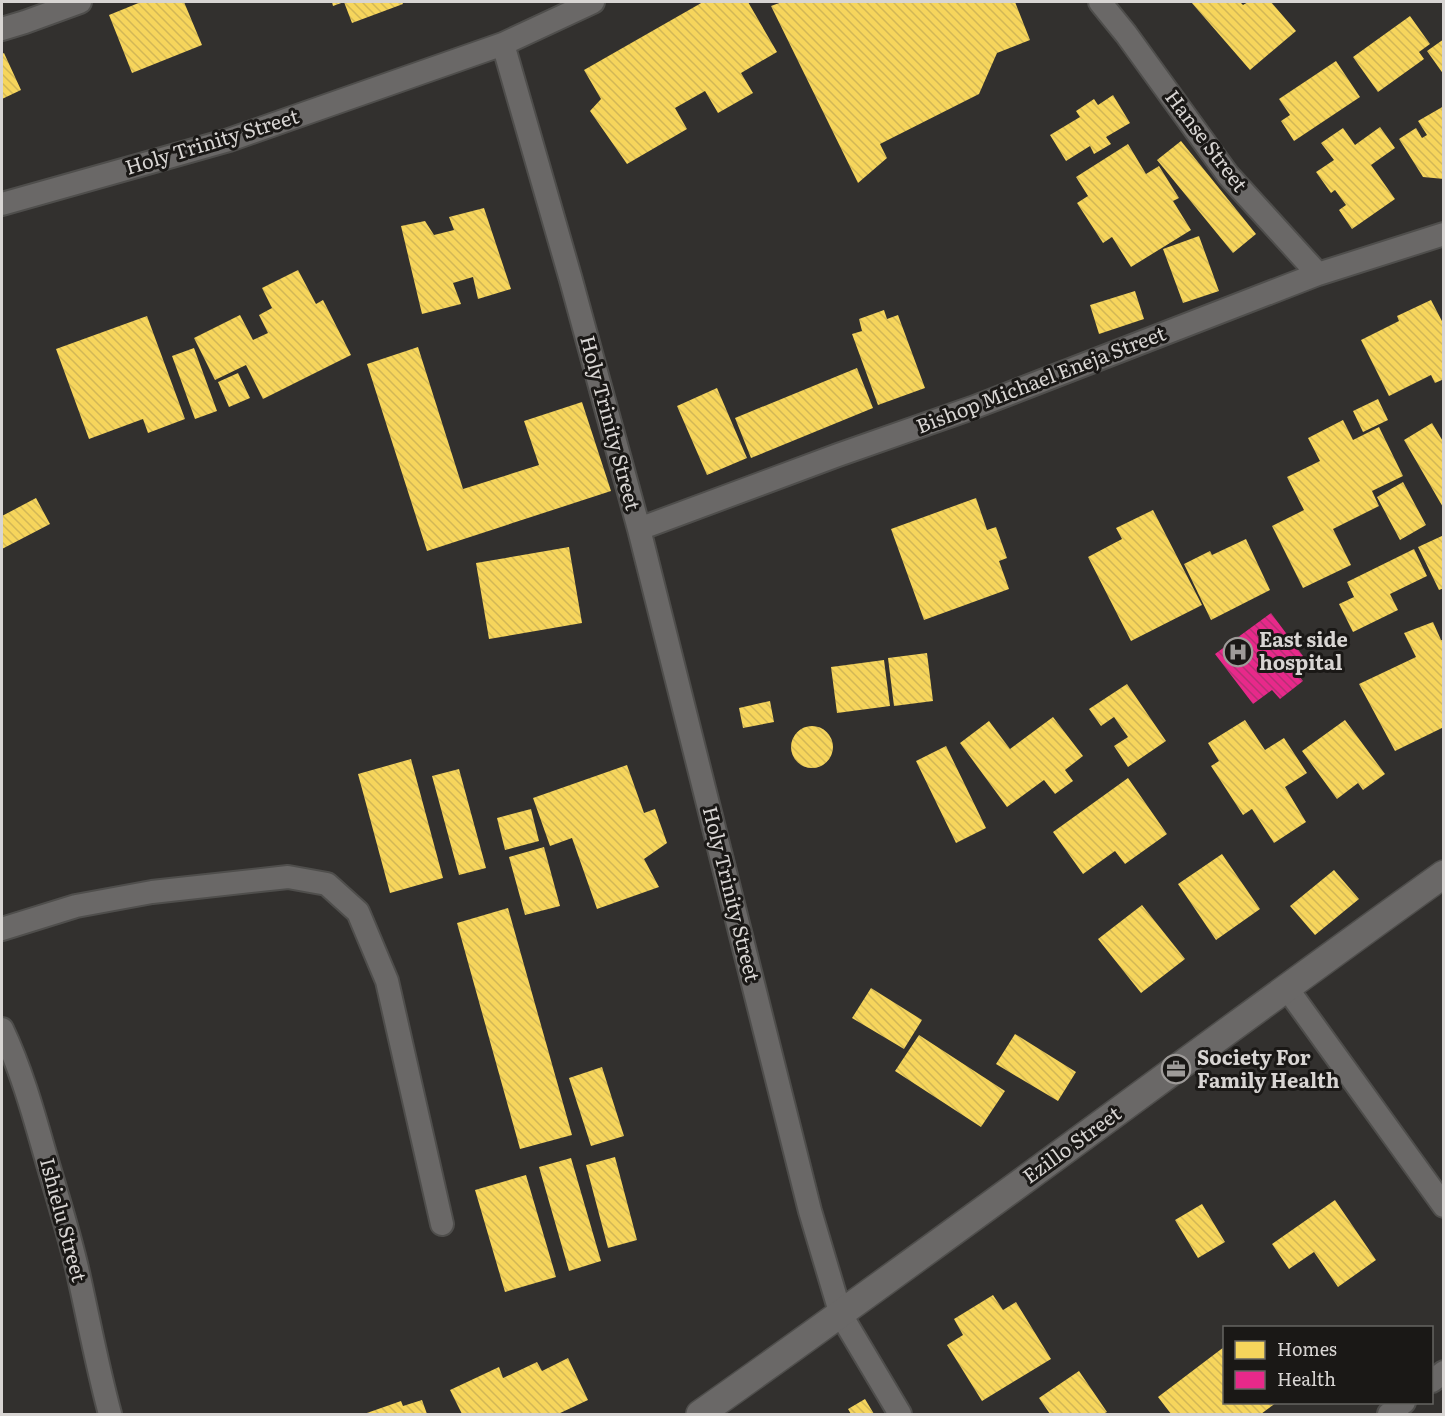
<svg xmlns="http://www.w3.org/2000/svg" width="1445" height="1416" font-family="Literata,serif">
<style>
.homes{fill:url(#homes-back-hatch)}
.health{fill:url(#health-back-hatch)}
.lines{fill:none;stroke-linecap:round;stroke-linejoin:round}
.minor-casing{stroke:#4f4e4c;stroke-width:26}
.tertiary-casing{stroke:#4f4e4c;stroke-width:30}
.minor{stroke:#6a6867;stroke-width:22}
.tertiary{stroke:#6a6867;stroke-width:27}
.labels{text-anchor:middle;stroke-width:6;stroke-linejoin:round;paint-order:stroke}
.street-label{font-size:20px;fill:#d8d5d3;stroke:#1a1816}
.poi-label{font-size:20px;font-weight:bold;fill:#d8d5d3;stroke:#1a1816;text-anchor:start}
</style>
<defs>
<pattern id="homes-back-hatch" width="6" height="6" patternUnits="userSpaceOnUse" patternTransform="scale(1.5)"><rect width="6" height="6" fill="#f6d55c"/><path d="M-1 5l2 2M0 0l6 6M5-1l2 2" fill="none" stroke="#d2b756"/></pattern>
<pattern id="health-back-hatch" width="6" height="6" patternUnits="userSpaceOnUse" patternTransform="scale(1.5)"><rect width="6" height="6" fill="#e7298a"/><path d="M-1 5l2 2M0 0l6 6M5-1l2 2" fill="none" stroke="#b53074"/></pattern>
</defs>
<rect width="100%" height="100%" fill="#32302e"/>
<!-- homes -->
<path class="homes" d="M141,2h43l18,43 -70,28 -23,-58z
M332,2h70l1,2 -51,19 -8,-21 -11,4z
M703,2h45l29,50 -36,21 12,20 -35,20 -13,-22 -30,17 12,21 -60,35 -37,-53 11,-12 -17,-29z
M782,2h233l15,38 -33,13 -18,41 -99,50 7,14 -29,25 -87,-177z
M1191,2h49l3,3 5,-3h23l25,29 -46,39z
M1410,16l20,28 -11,8 5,7 -46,33 -25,-35z
M1444,39v36l-17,-24z
M4,53l17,37 -19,9v-45z
M1336,61l24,36 -66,44 -13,-20 9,-6 -11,-16z
M1113,95l17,28 -24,14 5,7 -17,10 -4,-8 -24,15 -16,-26 30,-18 -4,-6 18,-12 4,6z
M1444,106v73l-21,-2 -24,-38 17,-11 6,10 5,-3 -9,-14z
M1380,127l15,21 -24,17 24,34 -43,30 -13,-19 7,-5 -11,-15 -4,3 -15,-21 18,-12 -13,-17 22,-15 12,17z
M1181,141l75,93 -23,19 -76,-93z
M1128,144l18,30 13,-8 20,32 -6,3 18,29 -60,37 -19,-30 -9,6 -26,-40 11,-7 -12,-19z
M484,208l27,81 -33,10 -5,-22 -20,6 8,21 -39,10 -21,-88 24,-5 9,14 20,-5 -5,-13z
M1199,236l20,55 -36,12 -20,-54z
M298,270l18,34 7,-4 28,55 -88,44 -17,-34 -31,15 -21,-42 46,-23 13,25 15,-7 -9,-18 13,-7 -10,-20z
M1135,291l9,28 -45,15 -9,-29z
M1431,300l13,25v54l-9,4 -4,-8 -42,21 -28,-56 38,-19 -2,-5z
M884,310l3,9 11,-4 27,73 -47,17 -26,-71 10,-3 -3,-12z
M147,316l38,103 -37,14 -5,-14 -54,20 -33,-90z
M418,347l45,142 76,-24 -15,-44 58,-19 29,89 -184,60 -60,-187z
M194,348l23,63 -22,8 -23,-63z
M857,368l16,40 -122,50 -16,-40z
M238,373l12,25 -21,9 -11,-25z
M717,388l30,70 -40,17 -30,-69z
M1378,399l10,21 -25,12 -10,-21z
M1343,420l10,20 26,-13 24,49 -31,15 7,15 -46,23 18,36 -48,23 -31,-62 32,-16 -17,-33 33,-16 -12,-23z
M1432,423l12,20v66l-40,-69z
M1403,482l23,43 -26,15 -23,-43z
M36,498l14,26 -48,25v-33z
M976,498l11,32 9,-3 11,31 -8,3 10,28 -85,31 -33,-91z
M1153,510l49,95 -71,36 -43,-84 34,-18 -6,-11z
M1444,535v53l-5,2 -21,-43z
M1246,539l24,51 -59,30 -27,-56 26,-13 2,4z
M569,547l13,76 -93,16 -13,-76z
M1414,549l13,27 -37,18 8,16 -45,22 -14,-28 15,-7 -7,-15z
M1433,622l8,18h3v87l-49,24 -36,-67 57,-27 -12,-24z
M927,653l6,48 -39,5 -6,-48z
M884,660l6,46 -53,7 -6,-46z
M1127,684l39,57 -38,26 -14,-21 14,-9 -14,-20 -13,9 -12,-17z
M770,701l4,21 -31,6 -4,-20z
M1053,717l30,39 -18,14 8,11 -18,13 -11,-14 -37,27 -47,-64 29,-22 21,28z
M1245,720l20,30 19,-12 23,35 -22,14 21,35 -32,21 -22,-34 -9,6 -32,-49 8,-5 -11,-18z
M1345,720l40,54 -22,16 -5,-7 -21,16 -35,-48z
M791 747a21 21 0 1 1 42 0a21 21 0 1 1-42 0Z
M946,746l40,82 -30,15 -40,-82z
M411,759l32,119 -53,15 -32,-119z
M627,765l17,48 11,-4 12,34 -23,16 15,28 -62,22 -25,-71 -22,8 -17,-48z
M459,769l27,99 -27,7 -27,-99z
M1128,778l39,56 -42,30 -10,-13 -32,23 -30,-42z
M531,809l8,32 -34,9 -8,-32z
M544,847l16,59 -35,9 -16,-58z
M1222,854l38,55 -44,31 -38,-56z
M1334,870l25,29 -44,36 -25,-29z
M1142,905l43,54 -44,34 -43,-54z
M508,908l64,227 -52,14 -63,-226z
M871,988l51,32 -18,29 -52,-31z
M1015,1034l61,38 -18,29 -62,-37z
M919,1035l86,56 -24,36 -86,-56z
M602,1067l22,69 -33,10 -22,-68z
M615,1157l22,83 -29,8 -22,-83z
M571,1158l30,103 -32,10 -30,-104z
M526,1175l30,102 -51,15 -30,-102z
M1335,1200l41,60 -38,27 -24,-35 -25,17 -17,-25z
M1202,1204l23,38 -27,16 -23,-38z
M993,1295l10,15 13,-8 35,57 -69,42 -35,-56 16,-10 -9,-16z
M1224,1347v55h53l-16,12h-90l-13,-17z
M568,1358l20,42 -30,14h-96l-12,-24 49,-23 4,11 34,-16 5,9z
M1079,1371l28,41 -4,2h-53l-11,-16z
M865,1399l9,15h-23l-3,-5z
M422,1400l5,14h-63l37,-13 2,5z"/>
<!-- health -->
<path class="health" d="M1271,613l35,47 -12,9 9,12 -23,18 -8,-9 -19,14 -38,-50z"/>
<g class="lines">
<!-- minor casing -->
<g class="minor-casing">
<path id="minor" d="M1100,2l26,32 102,141 90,99
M2,29l23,-7 55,-20
M503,44l68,236 68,249 171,682 31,104 59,99
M2,204l227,-64 274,-96 90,-42
M639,529l199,-74 134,-47 346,-134 126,-40
M2,929l74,-23 76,-14 136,-15 39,7 31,28 29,69 55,243
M1286,987l158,219
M2,1029c19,40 31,83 43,125 11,38 23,76 32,114 11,49 20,98 33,146
M1432,1381l12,-9
M1389,1414l15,-12"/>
</g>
<!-- tertiary casing -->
<g class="tertiary-casing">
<path id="tertiary" d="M700,1414c250,-176 494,-361 744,-540"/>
</g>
<!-- minor -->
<use href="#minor" class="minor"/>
<!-- tertiary -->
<use href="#tertiary" class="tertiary"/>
</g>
<!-- icons -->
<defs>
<g id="hospital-ring" transform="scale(1.5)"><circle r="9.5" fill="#1a1816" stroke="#9e9b99" stroke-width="1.5"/><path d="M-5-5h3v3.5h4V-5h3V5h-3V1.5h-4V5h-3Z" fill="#9e9b99"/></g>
<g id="office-ring" transform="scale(1.5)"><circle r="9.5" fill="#1a1816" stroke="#9e9b99" stroke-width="1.5"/><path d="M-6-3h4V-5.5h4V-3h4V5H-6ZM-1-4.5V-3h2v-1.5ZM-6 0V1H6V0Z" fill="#9e9b99"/></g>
</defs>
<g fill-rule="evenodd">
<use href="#hospital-ring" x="1238" y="652"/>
<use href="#office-ring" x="1176" y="1069"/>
</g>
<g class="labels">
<!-- street labels -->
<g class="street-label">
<text transform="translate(1206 141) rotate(53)" y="7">Hanse Street</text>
<text transform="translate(212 142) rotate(-17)" y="7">Holy Trinity Street</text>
<text transform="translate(1041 380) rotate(-21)" y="7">Bishop Michael Eneja Street</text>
<text transform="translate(610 423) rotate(75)" y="7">Holy Trinity Street</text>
<text transform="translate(731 894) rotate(76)" y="7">Holy Trinity Street</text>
<text transform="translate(1072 1145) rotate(-36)" y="7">Ezillo Street</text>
<text transform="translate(63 1220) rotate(75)" y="7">Ishielu Street</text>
</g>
<!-- poi labels -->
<g class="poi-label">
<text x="1259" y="647">East side<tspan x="1259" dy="23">hospital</tspan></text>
<text x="1197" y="1065">Society For<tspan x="1197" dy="23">Family Health</tspan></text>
</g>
</g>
<!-- border -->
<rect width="1445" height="1416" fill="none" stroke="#d8d5d3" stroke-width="6"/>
<!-- legend -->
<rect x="1223" y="1326" width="210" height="78" fill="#1a1816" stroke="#666462" stroke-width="1.5"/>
<rect x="1235" y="1341" width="30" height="18" fill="#f6d55c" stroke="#666462" stroke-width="1.5"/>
<text x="1277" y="1356" font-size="18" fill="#d8d5d3">Homes</text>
<rect x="1235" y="1371" width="30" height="18" fill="#e7298a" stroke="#666462" stroke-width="1.5"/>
<text x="1277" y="1386" font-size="18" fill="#d8d5d3">Health</text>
</svg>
